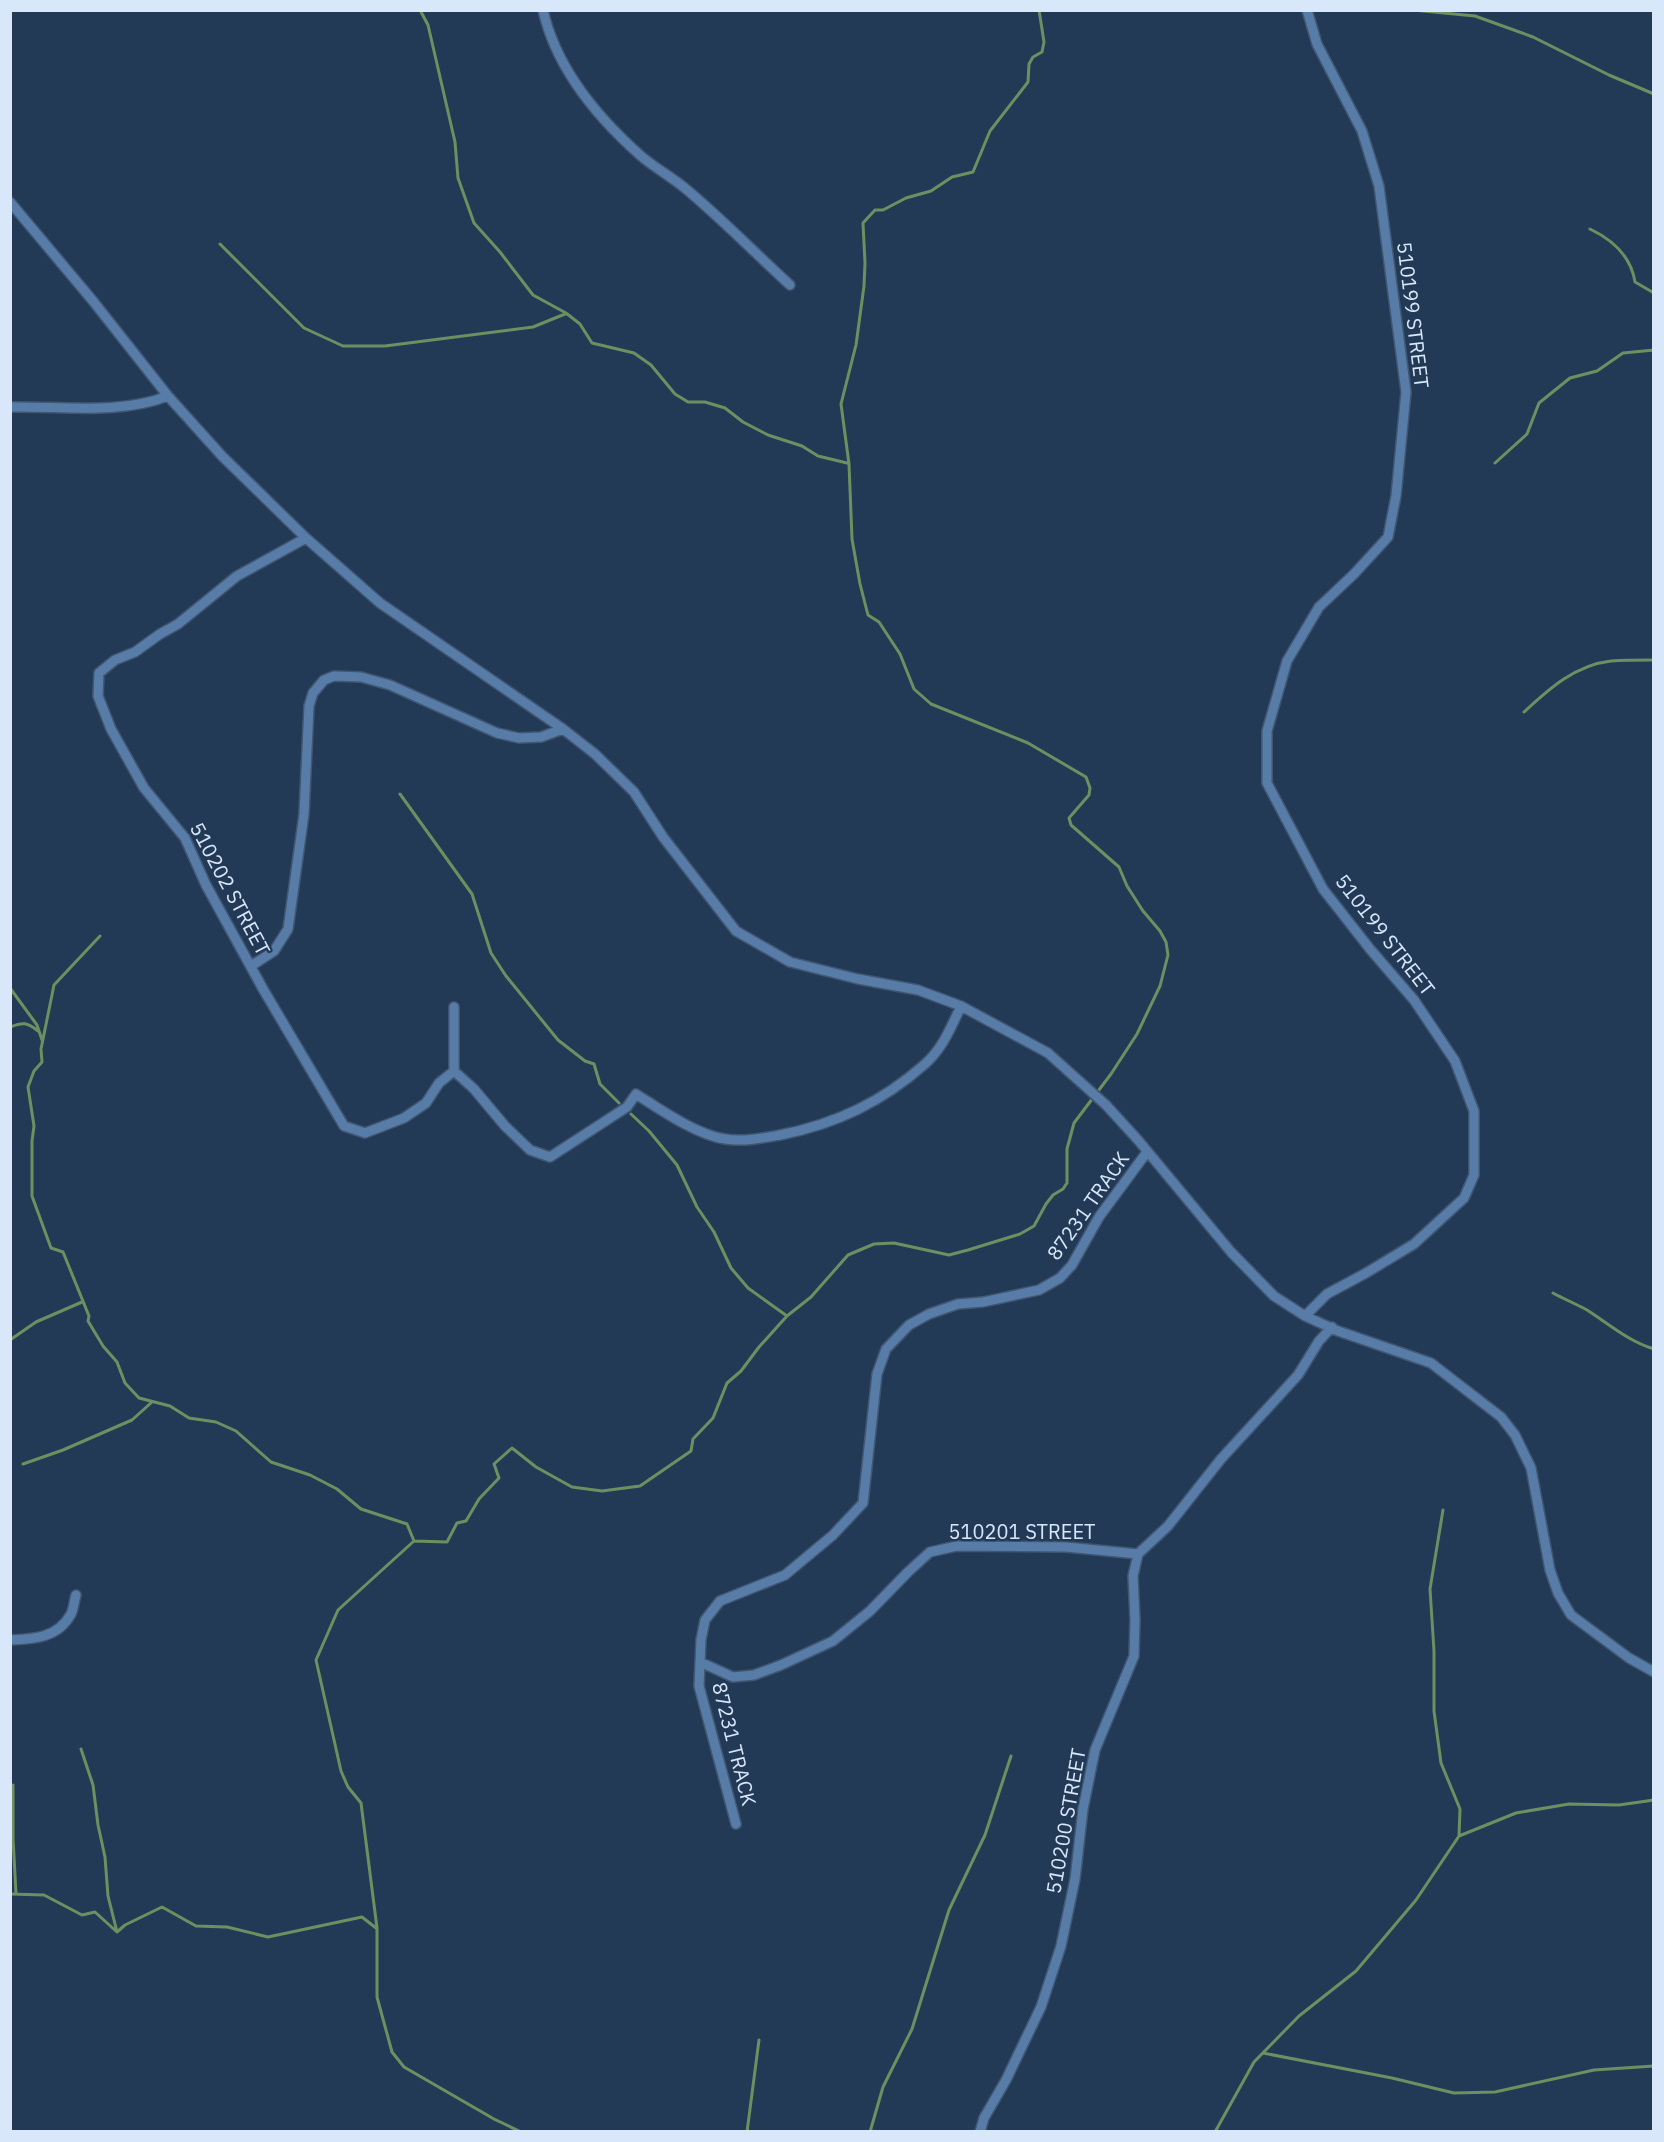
<svg xmlns="http://www.w3.org/2000/svg" width="1664" height="2142" font-family="'IBM Plex Sans',sans-serif">
<style>
.lines{fill:none;stroke-linecap:round;stroke-linejoin:round}
.stream{stroke:#6d9060;stroke-width:3}
.minor-casing{stroke:#405671;stroke-width:12}
.minor{stroke:#587ca8;stroke-width:9}
.labels{text-anchor:middle;stroke-width:4.5;stroke-linejoin:round;paint-order:stroke}
.street-label{font-size:20px;fill:#d8e7f9;stroke:#233a57}
</style>
<rect width="100%" height="100%" fill="#233a57"/>
<g class="lines">
<!-- stream -->
<path class="stream" d="M420,10l8,15 27,117 3,36 16,45 26,29 33,43 33,18 14,11 12,19 42,10 17,12 24,29 13,8h17l20,6 18,14 25,13 34,11 16,10 29,7
M1413,10l62,6 58,21 76,38 45,19
M1590,229c23,11 41,27 45,53l19,11
M220,244l84,84 39,18h42l148,-19 32,-13
M1495,463l32,-29 12,-31 31,-25 27,-7 26,-18 31,-3
M1524,712c25,-23 51,-47 87,-51 14,-1 29,-1 43,-1
M400,794l72,100 19,59 15,23 52,64 27,21 9,3 6,20 19,19
M100,936l-46,49 -13,64 1,13 -8,9 -6,16 6,39 -2,15v55l19,52 12,4 26,64 -1,5 15,25 14,16 8,21 14,15 31,8 19,12 27,4 20,9 35,31 39,13 27,14 24,20 46,15 7,17
M10,988l27,37 5,15
M10,1027c13,-5 17,-5 28,4
M631,1114l18,17 28,34 20,42 17,25 17,36 17,20 39,28
M1553,1293c11,6 23,11 34,17 22,14 41,31 67,39
M10,1340l26,-18 46,-20
M23,1464l40,-14 69,-30 20,-18
M81,1749l12,36 5,40 7,32 3,39 9,36
M13,1785v53l3,56
M1459,1836l57,-23 53,-9 50,1 35,-5
M10,1894l34,1 38,20 13,-3 22,20 8,-7 37,-18 34,19 31,1 41,10 94,-20 14,11
M1263,2053l129,25 62,15 41,-1 99,-22 60,-4
M521,2132l-27,-13 -90,-52 -12,-15 -15,-55v-69l-16,-125 -13,-16 -7,-16 -25,-111 22,-50 76,-69 33,1 10,-19 9,-2 13,-22 20,-21 -5,-14 18,-16 24,19 36,20 30,4 38,-5 51,-35 2,-12 20,-21 14,-35 14,-12 18,-24 28,-31 24,-19 37,-42 26,-11 20,-1 55,12 19,-5 52,-16 14,-8 12,-22 7,-9 10,-6 4,-6v-34l7,-26 37,-49 26,-40 23,-48 8,-31 -2,-13 -6,-11 -17,-20 -16,-25 -8,-19 -48,-42 -2,-7 20,-23 1,-7 -4,-11 -58,-34 -97,-39 -17,-15 -14,-35 -21,-32 -11,-7 -8,-31 -8,-45 -3,-75 -8,-60 15,-59 8,-59 1,-23 -2,-40 12,-13h8l23,-12 25,-7 21,-14 21,-5 17,-41 38,-49 1,-18 4,-7 9,-5 2,-10 -5,-32
M747,2132l12,-92
M870,2132l13,-45 29,-58 37,-119 36,-75 26,-79
M1215,2132l39,-70 45,-46 57,-45 60,-71 43,-64 1,-27 -19,-46 -7,-52v-60l-4,-62 13,-79"/>
<!-- minor casing -->
<g class="minor-casing">
<path id="minor" d="M543,10c13,58 55,108 98,146 14,12 31,21 45,33 36,30 69,64 104,96
M10,202l83,99 75,95 54,60 84,82 74,65 183,126 32,25 39,38 29,45 73,94 54,31 68,17 60,11 43,16 87,47 58,52 32,35 93,112 43,44 31,20 33,15 93,32 70,54 14,18 16,33 19,102 8,23 13,22 58,43 25,14
M10,407c52,-1 109,8 158,-11
M306,538l-69,38 -59,48 -18,10 -25,18 -20,8 -16,13 -1,23 13,33 33,59 41,50 21,47 57,104 81,137 21,7 39,-15 22,-15 13,-20 15,-12
M251,966l23,-15 14,-22 16,-115 5,-108 4,-13 11,-13 10,-4 27,1 29,8 107,48 22,5 22,-1 22,-8
M454,1007v64l20,18 31,37 25,24 20,7 77,-50 9,-13c25,16 61,41 89,45 18,3 38,-1 55,-4 56,-11 102,-33 145,-71 18,-16 26,-37 36,-58
M1305,1316l22,-22 39,-21 48,-29 50,-46 10,-23v-64l-19,-50 -41,-61 -44,-51 -47,-60 -56,-106v-52l20,-70 32,-54 35,-33 34,-37 8,-41 10,-104 -27,-206 -17,-55 -45,-87 -10,-34
M10,1640c24,-1 48,-2 61,-26 3,-6 3,-13 5,-19
M700,1662l33,15 21,-2 27,-10 52,-24 37,-30 38,-39 22,-20 27,-6 109,1 72,7
M736,1824l-37,-138 2,-46 4,-20 15,-19 65,-26 48,-40 30,-32 14,-129 9,-25 23,-24 20,-11 29,-10 25,-2 56,-12 21,-12 12,-13 27,-48 48,-65
M980,2132l4,-14 22,-38 35,-73 20,-61 14,-67 8,-70 12,-59 39,-94 1,-36 -2,-44 5,-22 30,-28 53,-67 77,-84 21,-34 13,-14"/>
</g>
<!-- minor -->
<use href="#minor" class="minor"/>
</g>
<g class="labels">
<!-- street labels -->
<g class="street-label">
<text transform="translate(1413 315) rotate(83)" y="7">510199 STREET</text>
<text transform="translate(230 889) rotate(62)" y="7">510202 STREET</text>
<text transform="translate(1385 935) rotate(52)" y="7">510199 STREET</text>
<text transform="translate(1088 1206) rotate(-55)" y="7">87231 TRACK</text>
<text x="1022" y="1539">510201 STREET</text>
<text transform="translate(734 1744) rotate(76)" y="7">87231 TRACK</text>
<text transform="translate(1066 1821) rotate(-80)" y="7">510200 STREET</text>
</g>
</g>
<!-- border -->
<rect width="1664" height="2142" fill="none" stroke="#d8e7f9" stroke-width="24"/>
</svg>
